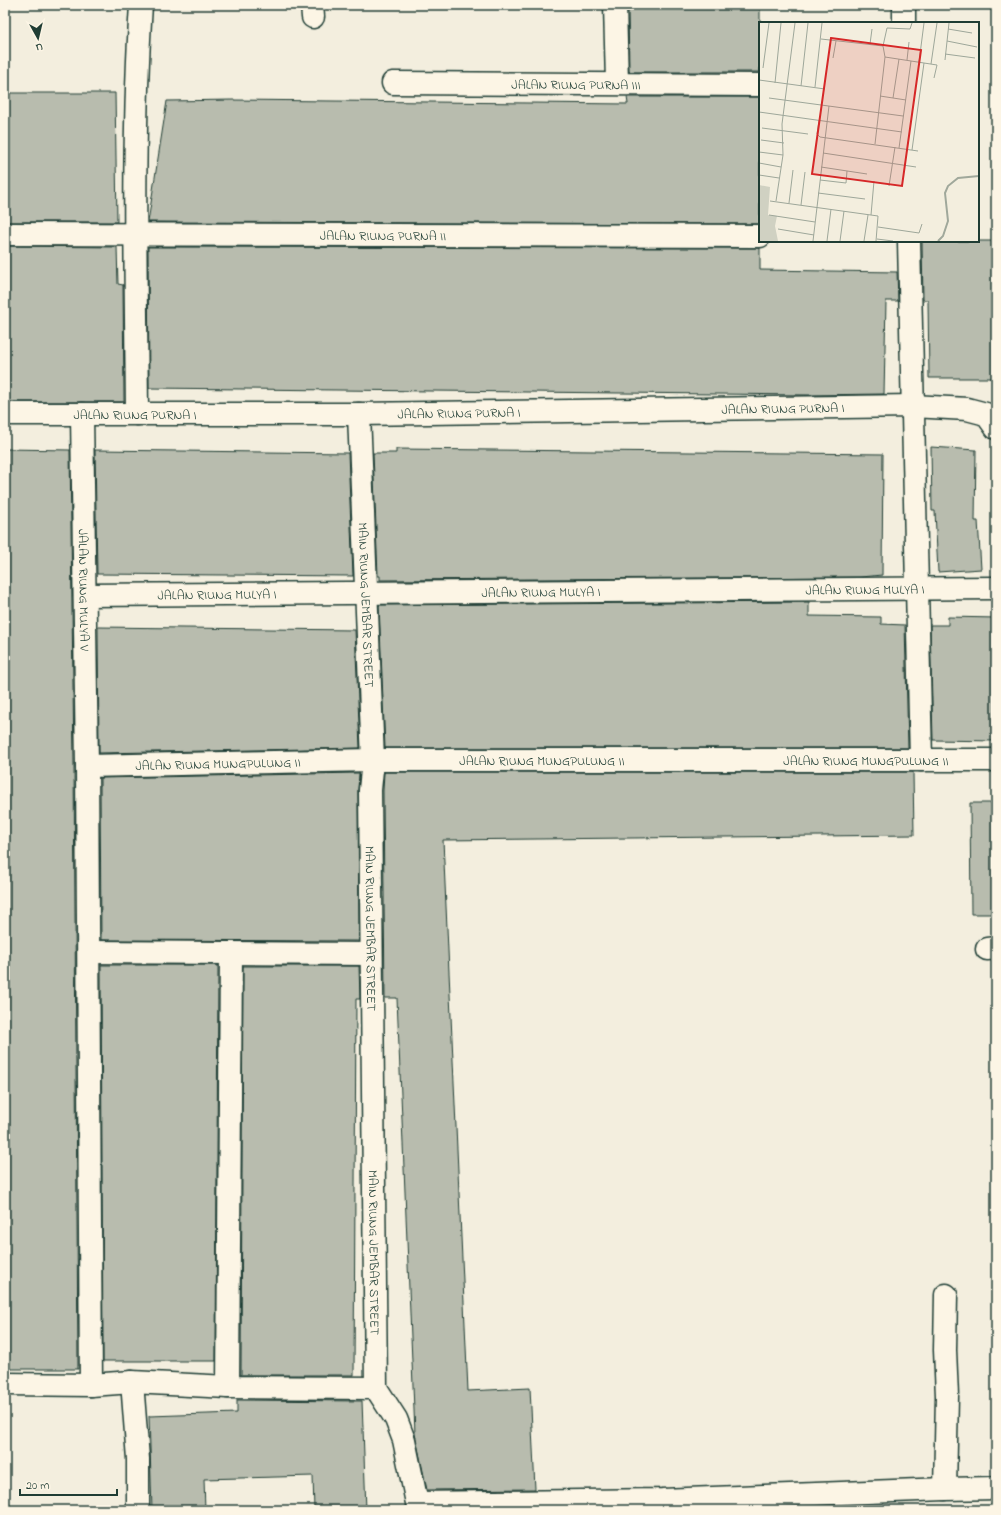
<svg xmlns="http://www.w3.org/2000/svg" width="1001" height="1515" font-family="'Indie Flower',sans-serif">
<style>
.building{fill:#b8bcae;stroke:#1f3d34}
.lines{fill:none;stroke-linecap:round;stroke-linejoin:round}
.minor-casing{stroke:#1f3d34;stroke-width:25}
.minor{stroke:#fcf5e5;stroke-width:22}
.labels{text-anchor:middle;stroke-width:3.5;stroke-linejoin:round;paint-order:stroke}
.street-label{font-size:13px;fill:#1f3d34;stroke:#fcf5e5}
.inset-river{fill:none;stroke:#a0a89b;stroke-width:2}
.inset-road{fill:none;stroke:#9ea79a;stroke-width:1}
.view{fill:#d62828;fill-opacity:0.15;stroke:#d62828;stroke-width:2}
.inset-edge{fill:none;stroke:#1f3d34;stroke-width:2}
</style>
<rect width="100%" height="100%" fill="#f3eede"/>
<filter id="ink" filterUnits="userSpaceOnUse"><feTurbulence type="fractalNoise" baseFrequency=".025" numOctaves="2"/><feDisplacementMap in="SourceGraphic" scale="8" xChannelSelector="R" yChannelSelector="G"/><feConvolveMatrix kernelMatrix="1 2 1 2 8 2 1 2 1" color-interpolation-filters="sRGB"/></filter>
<g filter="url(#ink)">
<!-- building -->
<path class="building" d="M628,5h132v67h-131z
M5,93h110l2,129h-112z
M627,97h133v127l-612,-2 19,-121 66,-1 395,4z
M922,241h74v137h-67l-1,-78h-5z
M5,246l112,1 1,37 5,1 1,117h-119z
M148,247l612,1v22l137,2 1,29h-12l-2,93 -75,1 -660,-7z
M931,447l45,3 -1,71h3l3,48 -43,3 -3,-61h-3z
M5,449l65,1 4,316 4,603h-73z
M396,449l487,5 -1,121 -22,2 -480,3v-4h-2l-5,-123h23z
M95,450l253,3 5,123 -256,-2z
M809,602v14l72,1v7l24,1 3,123h-523l-6,-143z
M948,617l48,1v123l-63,-1 -3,-115h18z
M98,627l257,3 5,118 -261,5z
M384,772h529l1,63 -471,5 25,551 62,-3 5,101 -108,1 -12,-56 -18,-436h-12l-2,-207z
M359,773l-1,17 1,151 -258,-1 -1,-162z
M970,803h26v111h-25z
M101,965h117l-2,396h-113z
M243,966h116l1,33h-4l-2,376h-113z
M237,1400l125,1 4,109h-52l-1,-34 -109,3 1,31h-53l-3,-94 88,-3z"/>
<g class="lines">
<!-- minor casing -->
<g class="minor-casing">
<g id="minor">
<path d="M312,5l1,12"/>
<path d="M615,5l2,78"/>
<path d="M904,5v18"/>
<path id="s1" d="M393,83l367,2"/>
<path id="s2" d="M5,234l755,2"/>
<path d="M909,241l12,519"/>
<path id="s3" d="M5,414h354l554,-8 54,3 19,5 10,14"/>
<path id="s4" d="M82,414l5,352 4,619"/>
<path d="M137,414c-1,-136 -5,-273 4,-409"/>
<path id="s5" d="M359,414l14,346 -3,30 6,598 20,31 8,21 13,63 245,-3 283,-11 51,-1"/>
<path id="s6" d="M85,595l911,-7"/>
<path id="s7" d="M87,766l286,-6h623"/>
<path d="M987,949l9,-1"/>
<path d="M89,952l282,2"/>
<path d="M132,1382l6,77v51"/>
<path d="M5,1384l86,1 41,-3 96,5 148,1"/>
<path d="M228,1387l3,-434"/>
<path d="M945,1489l2,-93 -2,-46 1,-55"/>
</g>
</g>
<!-- minor -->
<use href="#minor" class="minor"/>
</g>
</g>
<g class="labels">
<!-- street labels -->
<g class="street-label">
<text dy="5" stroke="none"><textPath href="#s1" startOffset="183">JALAN RIUNG PURNA III</textPath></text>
<text dy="5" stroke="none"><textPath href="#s2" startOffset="378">JALAN RIUNG PURNA II</textPath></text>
<text dy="5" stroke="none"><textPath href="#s3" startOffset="778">JALAN RIUNG PURNA I</textPath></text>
<text dy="5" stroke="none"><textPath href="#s3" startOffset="454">JALAN RIUNG PURNA I</textPath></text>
<text dy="5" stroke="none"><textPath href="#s3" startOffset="130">JALAN RIUNG PURNA I</textPath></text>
<text dy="5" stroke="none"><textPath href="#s4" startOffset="176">JALAN RIUNG MULYA V</textPath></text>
<text dy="5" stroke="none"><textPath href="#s6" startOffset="780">JALAN RIUNG MULYA I</textPath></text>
<text dy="5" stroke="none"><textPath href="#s6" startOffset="456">JALAN RIUNG MULYA I</textPath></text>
<text dy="5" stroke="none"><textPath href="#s6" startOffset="132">JALAN RIUNG MULYA I</textPath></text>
<text dy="5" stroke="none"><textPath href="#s5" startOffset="191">MAIN RIUNG JEMBAR STREET</textPath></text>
<text dy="5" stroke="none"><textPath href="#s7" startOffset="455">JALAN RIUNG MUNGPULUNG II</textPath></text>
<text dy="5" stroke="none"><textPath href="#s7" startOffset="779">JALAN RIUNG MUNGPULUNG II</textPath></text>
<text dy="5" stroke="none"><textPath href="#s7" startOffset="131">JALAN RIUNG MUNGPULUNG II</textPath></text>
<text dy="5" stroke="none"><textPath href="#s5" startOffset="515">MAIN RIUNG JEMBAR STREET</textPath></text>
<text dy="5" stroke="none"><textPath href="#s5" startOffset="839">MAIN RIUNG JEMBAR STREET</textPath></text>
</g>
</g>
<!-- overview -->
<g transform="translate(759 22)">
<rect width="220" height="220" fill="#f3eede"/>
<path d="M0,163l11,2 -2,28 9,1 -2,10 3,15h-19z" fill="#d0d1c2"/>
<path class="inset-river" d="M179,219l5,-5 5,-15 -3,-28 3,-7 10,-8 21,-2"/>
<path class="inset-road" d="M189,7l24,4M62,17l62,7 2,11 -10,87M188,19l30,6M111,22l2,-15M124,24l4,-18 23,1 2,-6M186,32l30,4M126,35l52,8 -3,13M74,36l3,-17M148,38l2,-18M186,38l4,-37M160,40l5,-39M172,42l6,-41M4,46l6,-45M0,58l66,9M16,61l6,-60M42,64l7,-63M56,65l7,-64M121,74l26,4M10,76l134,18M134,76l6,-39M0,90l143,20M60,99l-2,13 3,3 98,14M3,106l46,6M2,118l23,3M140,126l12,-87M153,128l12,-87M0,130l24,3M64,131l93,14M0,141l22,4M62,145l46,7M0,153l20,3M61,158l26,3 1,-12M130,164l6,-39M59,171l47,6M11,179l108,15 -2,25M17,179l7,-46 -1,-31 13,-101M30,181l4,-33M42,183l4,-33M10,193l46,7M112,193l3,-34M119,205l41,6 3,-9M19,207l36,6M118,217l16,2M54,219l16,-135M68,219l4,-32M81,219l4,-30M105,219l4,-26"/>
<path class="view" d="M72,16l90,12 -19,136 -90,-12z"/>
<rect width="220" height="220" class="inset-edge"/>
</g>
<!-- margin -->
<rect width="1001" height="1515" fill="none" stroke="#fcf5e5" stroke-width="20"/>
<rect x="10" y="10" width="981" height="1495" fill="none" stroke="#1f3d34" stroke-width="1.5" filter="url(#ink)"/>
<!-- north arrow -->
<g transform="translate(38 38) rotate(172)" stroke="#fcf5e5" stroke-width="3" paint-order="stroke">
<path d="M0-3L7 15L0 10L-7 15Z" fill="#1f3d34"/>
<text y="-6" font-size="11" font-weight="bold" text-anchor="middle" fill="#1f3d34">U</text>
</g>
<!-- scale -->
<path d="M20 1489v6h97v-6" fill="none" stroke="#1f3d34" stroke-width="2"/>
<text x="26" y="1489" font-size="12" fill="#1f3d34" stroke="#fcf5e5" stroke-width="3" paint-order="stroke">20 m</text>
</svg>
